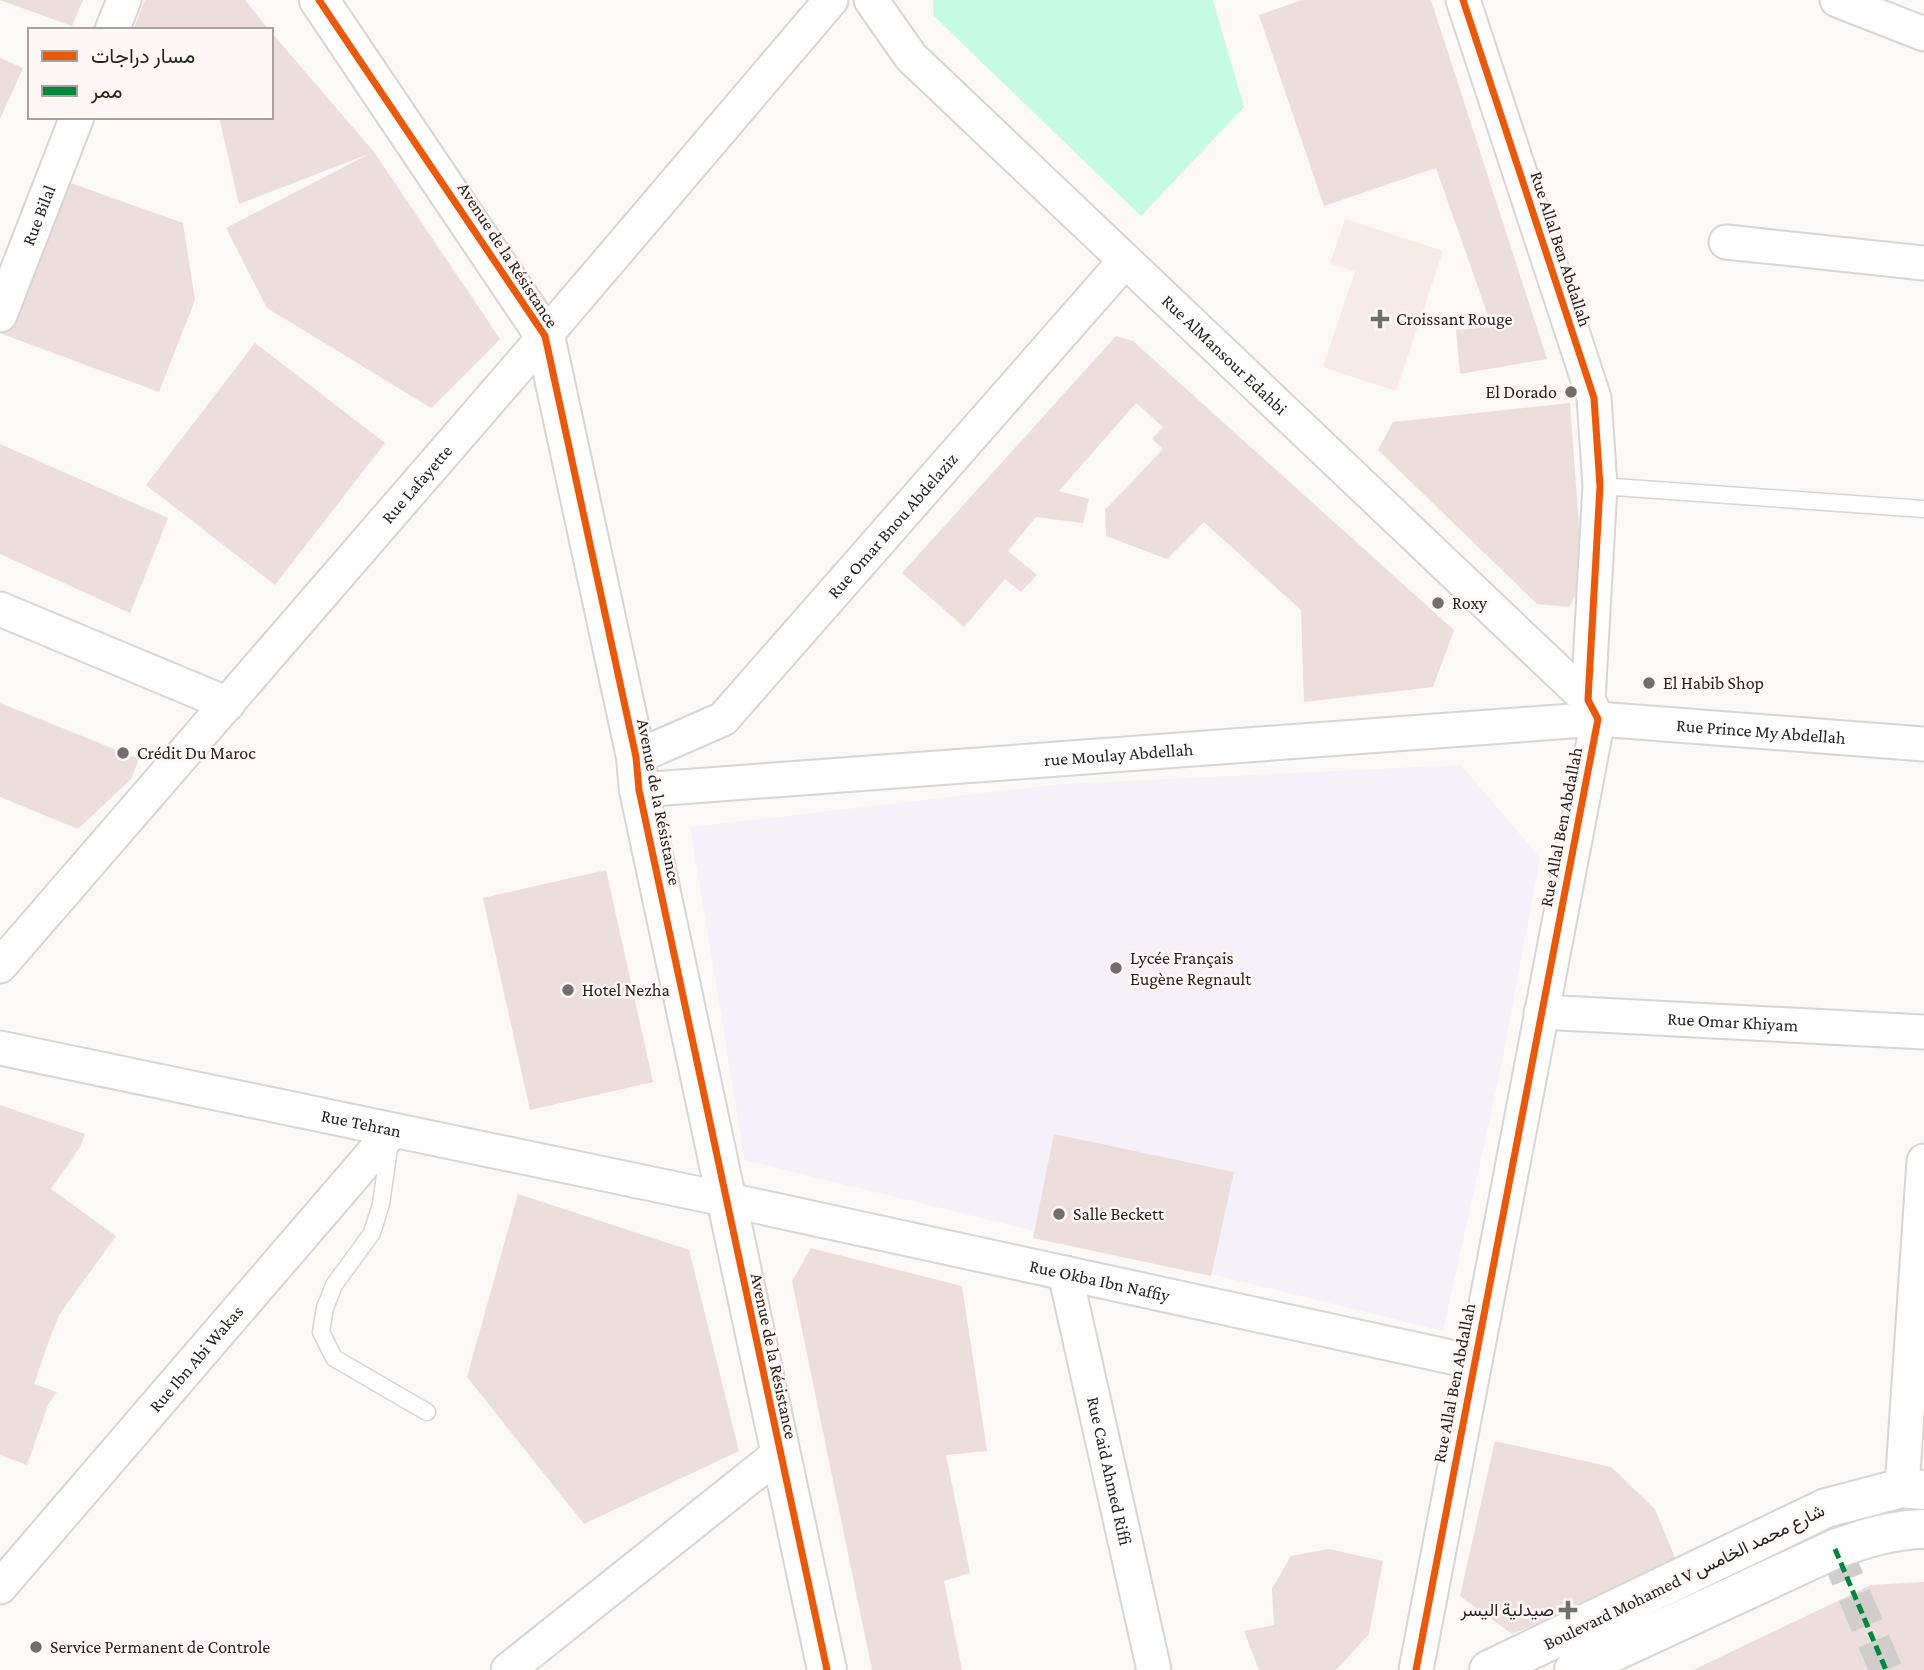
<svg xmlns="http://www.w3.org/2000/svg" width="1924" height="1670" font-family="'Crimson Pro',Vazirmatn,serif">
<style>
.built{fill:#f7ece5}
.education{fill:#f6f1f9}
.green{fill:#c5fbe2}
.building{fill:#ecdeda}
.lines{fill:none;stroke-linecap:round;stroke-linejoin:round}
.street-tunnel{stroke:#d0cdcb;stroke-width:33;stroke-dasharray:33 17;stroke-linecap:butt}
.lane-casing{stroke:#d8d5d3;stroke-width:19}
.street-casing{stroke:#d8d5d3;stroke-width:37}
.secondary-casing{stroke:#d8d5d3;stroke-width:42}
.lane{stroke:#fefefe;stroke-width:16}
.street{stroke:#fefefe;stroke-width:33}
.secondary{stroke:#fefefe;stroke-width:38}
.quiet{stroke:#00873e;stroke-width:5;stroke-dasharray:10 5;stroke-linecap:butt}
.cycleway-casing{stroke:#fef7f3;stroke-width:11}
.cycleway{stroke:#e8590c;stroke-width:7}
.poi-dot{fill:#716e6b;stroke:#fef7f3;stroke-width:2.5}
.labels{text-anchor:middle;stroke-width:5;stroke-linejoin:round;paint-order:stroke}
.street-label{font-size:18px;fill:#262320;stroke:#fef7f3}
.poi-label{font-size:18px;fill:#262320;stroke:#fef7f3;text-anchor:start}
</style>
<rect width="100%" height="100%" fill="#fbf8f6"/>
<!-- built -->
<path class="built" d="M1345,219l98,32 -47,140 -73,-24 32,-95 -25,-9z"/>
<!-- education -->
<path class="education" d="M1461,765l79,93 -41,219 -56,254 -698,-171 -55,-333 371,-43z"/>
<!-- green -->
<path class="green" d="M933,0h280l31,107 -103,109 -207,-200z"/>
<!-- building -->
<path class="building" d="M0,0h83l-11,26z
M145,0h100l24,30h-136z
M1302,0h129l116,359 -87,15 -4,-44 36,-3 -56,-159 -112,38 -65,-191z
M271,32l103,120 126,187 -69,69 -164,-100 -41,-80 145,-75 -132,51 -20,-87h52z
M0,58l23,10 -23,51z
M65,181l118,42 12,77 -36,92 -157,-58z
M1116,336l17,5 321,289 -21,57 -129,15 -3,-92 -97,-88 -37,37 -61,-23 -1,-26 58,-61 -11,-10 11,-12 -27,-24 -77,88 30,8 -6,24 -47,-6 -28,34 29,24 -16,17 -16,-13 -41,48 -62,-54z
M255,343l130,100 -110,142 -129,-100z
M1570,403l13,179 -14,25 -32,-3 -159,-154 15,-28z
M0,444l168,74 -38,95 -130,-59z
M0,703l139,56 -8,20 -53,50 -78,-32z
M606,870l47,212 -123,28 -47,-212z
M0,1105l85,29 -5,13 -29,42 65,47 -57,79 -9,23 -16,46 23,8 -9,13 -21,60 -27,-10z
M1054,1134l180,38 -23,104 -178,-38z
M518,1194l171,56 50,201 -155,73 -117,-147z
M811,1248l151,38 25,165 -41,4 24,118 -26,8 18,89h-90l-80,-389z
M1495,1441l116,26 44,42 23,56 -166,69 -52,-38z
M1329,1549l54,12 -14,73 -33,36h-77l-15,-39 30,-6 -2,-36 19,-33z
M1924,1582v88h-231l178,-85z"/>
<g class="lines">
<!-- street-tunnel -->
<path class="street-tunnel" d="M1835,1549l51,121"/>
<!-- lane casing -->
<g class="lane-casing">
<path id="lane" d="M1600,486l324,23
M390,1141l-9,63 -9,29 -38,52 -9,23 -4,24 13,26 93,54"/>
</g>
<!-- street casing -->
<g class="street-casing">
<g id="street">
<path id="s1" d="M871,0l40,57 677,643"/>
<path d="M1837,0l87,34"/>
<path d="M112,30l12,-30"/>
<path d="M1726,242l198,21"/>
<path id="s2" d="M0,315l77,-198"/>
<path d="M0,609l228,95"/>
<path id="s3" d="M636,757l87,-38 401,-457"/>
<path id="s4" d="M639,790l959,-71 326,25"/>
<path id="s5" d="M0,966l545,-630 286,-336"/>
<path id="s6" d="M1541,1012l383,20"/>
<path id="s7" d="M0,1048l724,151 750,163"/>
<path id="s8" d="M1065,1273l89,397"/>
<path d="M1902,1488l22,-327"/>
<path id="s9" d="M0,1587l392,-456"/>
<path d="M508,1670l271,-216"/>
<path d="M1416,1670l182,-951 -10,-19 12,-214 -6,-88 -131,-398"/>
</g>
</g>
<!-- secondary casing -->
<g class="secondary-casing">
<path id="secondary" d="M319,0l226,336 91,421 3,33 188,880
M1489,1670l337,-162 76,-20 22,2
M1574,1670l261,-121c28,-10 59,-20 89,-20"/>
</g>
<!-- lane -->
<use href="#lane" class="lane"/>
<!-- street -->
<use href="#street" class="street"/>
<!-- secondary -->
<use href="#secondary" class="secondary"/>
<!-- quiet -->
<path class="quiet" d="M1835,1549l51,121"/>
<!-- cycleway casing -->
<g class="cycleway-casing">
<path id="cycleway" d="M319,0l226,336 91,421 3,33 188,880
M1416,1670l182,-951 -10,-19 12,-214 -6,-88 -131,-398"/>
</g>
<!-- cycleway -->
<use href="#cycleway" class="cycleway"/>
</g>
<!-- markers -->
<g class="poi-dot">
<path d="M1376.5 308.5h7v7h7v7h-7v7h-7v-7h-7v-7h7z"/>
<circle cx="1571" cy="392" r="7"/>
<circle cx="1438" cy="603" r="7"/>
<circle cx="1649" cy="683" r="7"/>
<circle cx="123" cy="753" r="7"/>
<circle cx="1116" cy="968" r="7"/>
<circle cx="568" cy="990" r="7"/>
<circle cx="1059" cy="1214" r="7"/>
<path d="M1564.5 1599.5h7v7h7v7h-7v7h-7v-7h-7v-7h7z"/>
<circle cx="36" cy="1647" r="7"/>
</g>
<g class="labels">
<!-- street labels -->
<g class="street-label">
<text dy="6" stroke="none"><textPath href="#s2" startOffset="107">Rue Bilal</textPath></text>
<text transform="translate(1561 249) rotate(72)" y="6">Rue Allal Ben Abdallah</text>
<text transform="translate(508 255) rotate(57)" y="6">Avenue de la Résistance</text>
<text dy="6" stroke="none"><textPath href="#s1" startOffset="502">Rue AlMansour Edahbi</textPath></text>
<text dy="6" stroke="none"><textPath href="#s5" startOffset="637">Rue Lafayette</textPath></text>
<text dy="6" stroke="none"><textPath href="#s3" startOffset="352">Rue Omar Bnou Abdelaziz</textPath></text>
<text dy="6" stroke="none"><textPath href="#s4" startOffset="1125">Rue Prince My Abdellah</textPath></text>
<text dy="6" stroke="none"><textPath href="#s4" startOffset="481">rue Moulay Abdellah</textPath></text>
<text transform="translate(659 802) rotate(79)" y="6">Avenue de la Résistance</text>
<text transform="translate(1561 827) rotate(-79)" y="6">Rue Allal Ben Abdallah</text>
<text dy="6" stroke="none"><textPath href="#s6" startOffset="192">Rue Omar Khiyam</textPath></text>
<text dy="6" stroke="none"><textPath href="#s7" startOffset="369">Rue Tehran</textPath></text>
<text dy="6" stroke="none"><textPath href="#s7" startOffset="1124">Rue Okba Ibn Naffiy</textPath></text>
<text transform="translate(774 1356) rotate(78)" y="6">Avenue de la Résistance</text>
<text dy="6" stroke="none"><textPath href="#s9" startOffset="301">Rue Ibn Abi Wakas</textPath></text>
<text transform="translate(1454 1383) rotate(-79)" y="6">Rue Allal Ben Abdallah</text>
<text dy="6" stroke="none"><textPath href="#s8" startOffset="203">Rue Caid Ahmed Riffi</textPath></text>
<text transform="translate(1684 1577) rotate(-26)" y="6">Boulevard Mohamed V شارع محمد الخامس</text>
</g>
<!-- poi labels -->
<g class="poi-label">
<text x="1396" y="325">Croissant Rouge</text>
<text x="1557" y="398" text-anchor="end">El Dorado</text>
<text x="1452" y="609">Roxy</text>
<text x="1663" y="689">El Habib Shop</text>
<text x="137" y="759">Crédit Du Maroc</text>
<text x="1130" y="964">Lycée Français<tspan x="1130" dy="21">Eugène Regnault</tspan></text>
<text x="582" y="996">Hotel Nezha</text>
<text x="1073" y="1220">Salle Beckett</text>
<text x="1554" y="1616" text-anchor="end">صيدلية اليسر</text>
<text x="50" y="1653">Service Permanent de Controle</text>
</g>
</g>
<!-- legend -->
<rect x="28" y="28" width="245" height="91" fill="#fef7f3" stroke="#a8a29f" stroke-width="2"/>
<rect x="42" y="51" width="35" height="10" fill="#e8590c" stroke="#a8a29f" stroke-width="2"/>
<text x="91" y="63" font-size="21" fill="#262320">مسار دراجات</text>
<rect x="42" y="86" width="35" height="10" fill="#00873e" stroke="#a8a29f" stroke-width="2"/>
<text x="91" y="98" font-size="21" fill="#262320">ممر</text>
</svg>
